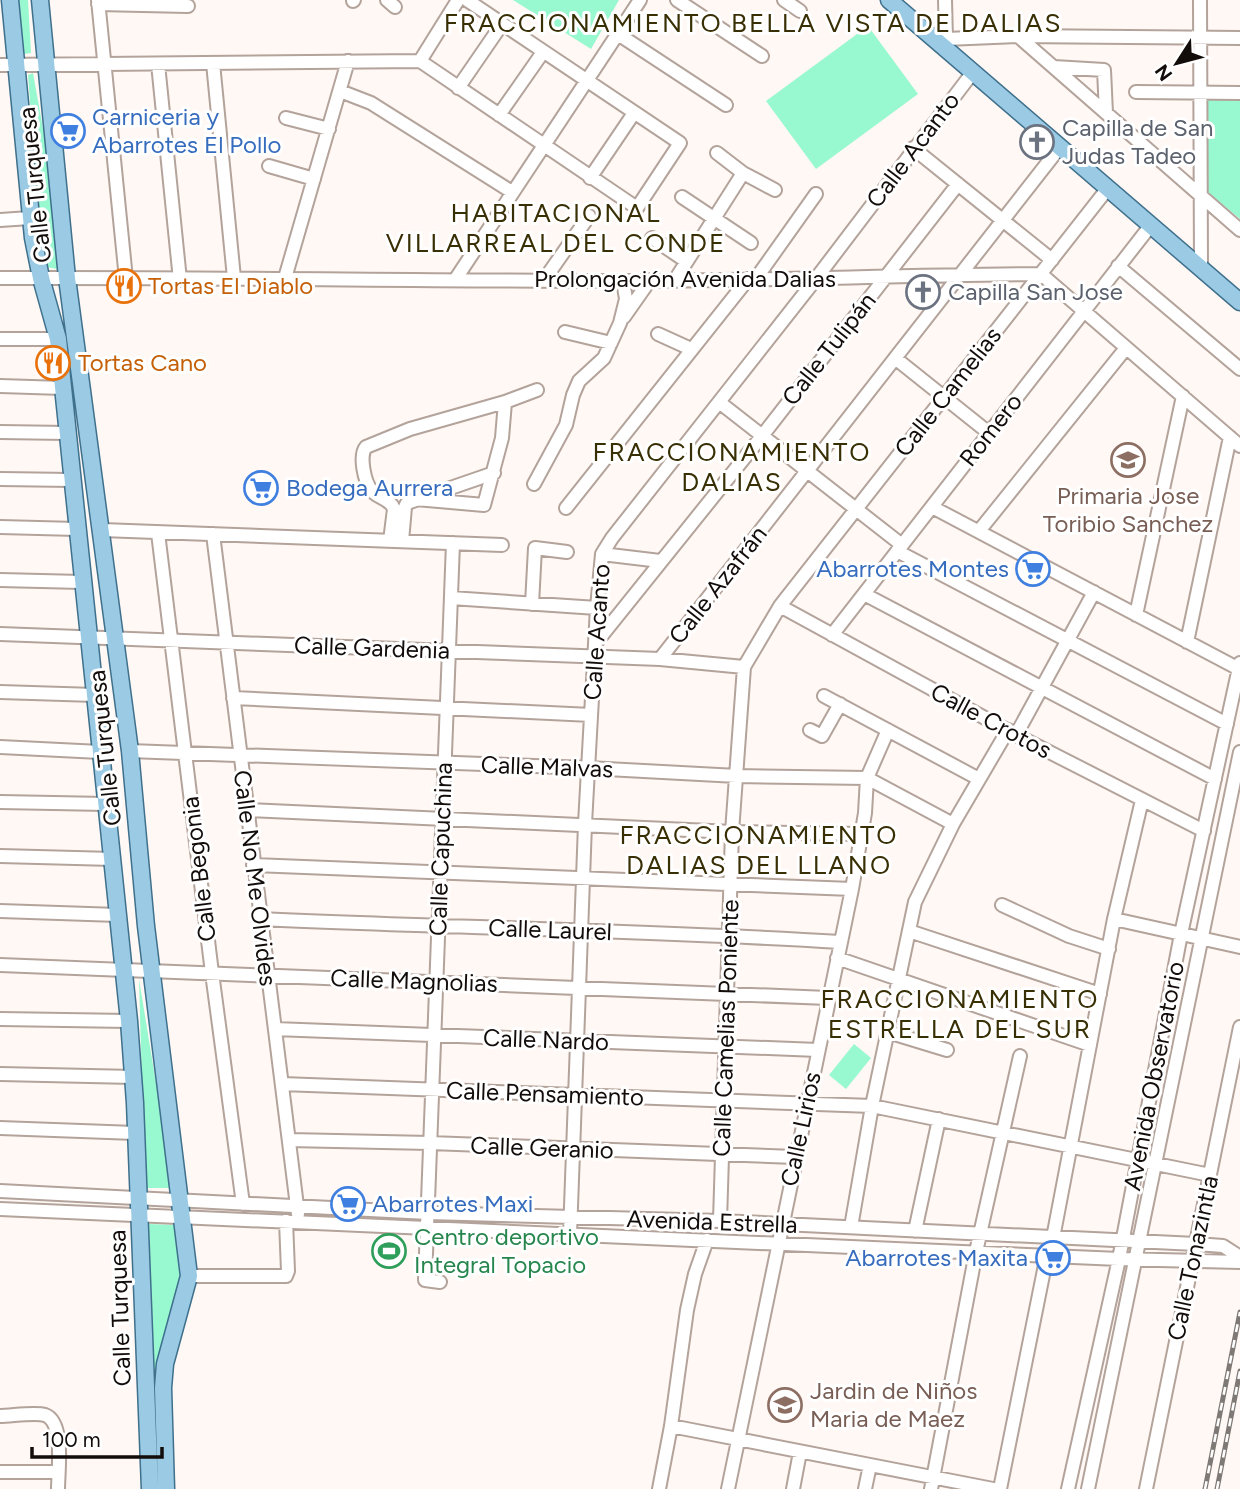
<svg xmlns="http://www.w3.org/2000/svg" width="1240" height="1489" font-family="Figtree,sans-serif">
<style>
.green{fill:#98f8cf}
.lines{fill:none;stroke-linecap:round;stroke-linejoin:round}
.minor-casing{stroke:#b3a39b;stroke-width:16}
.major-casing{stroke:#3f708c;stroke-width:19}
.minor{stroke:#fff;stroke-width:12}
.major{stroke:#9acae4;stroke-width:16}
.rail-casing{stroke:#7f7976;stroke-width:5}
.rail{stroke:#fff;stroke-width:2.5;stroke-dasharray:8;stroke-linecap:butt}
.labels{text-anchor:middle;stroke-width:6;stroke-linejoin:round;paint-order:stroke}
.shop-label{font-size:24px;fill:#366cbe;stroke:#fff;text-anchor:start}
.worship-label{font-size:24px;fill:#5b616d;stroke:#fff;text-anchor:start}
.street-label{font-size:24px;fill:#120c0a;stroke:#fff}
.food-label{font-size:24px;fill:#c56008;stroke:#fff;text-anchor:start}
.education-label{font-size:24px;fill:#785e54;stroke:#fff}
.leisure-label{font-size:24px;fill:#27864d;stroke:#fff;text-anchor:start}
.neighbourhood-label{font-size:26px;letter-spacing:2px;fill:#392f04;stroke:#fff}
</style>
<rect width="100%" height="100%" fill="#fff8f4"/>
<!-- green -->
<path class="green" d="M16,0h12l3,53 -7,1z
M513,0h106l-28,49z
M868,26l50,68 -102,75 -50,-68z
M33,73l13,72 17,125 -17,-3 -18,-119 5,-7 -5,-66z
M1240,98v121l-35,-29 -3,-91z
M139,979l34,209h-28z
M854,1044l17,14 -25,31 -17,-14z
M147,1224l33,1 4,34 -25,230h-3z"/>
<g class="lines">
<!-- minor casing -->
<g class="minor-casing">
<path id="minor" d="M98,0l28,279
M387,0l8,7
M677,0l85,56
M784,0l16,11
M945,0l1,39
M1200,0l1,268
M353,1l1,-1
M98,4l90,2
M618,34l108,71
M1018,36l222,194
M941,45l5,-6 72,-3 222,2
M420,61l217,147 43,-65 -213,-143
M420,61l38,-61
M213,63l21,215
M158,64l22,216
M0,65l420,-4
M1054,67l50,3 2,43
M458,88l44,-64
M340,91l31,12 141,89
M1136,92l104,1
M499,115l44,-63
M286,118l43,11
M913,148l139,112
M717,153l26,20 32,17
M269,166l45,13
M590,178l44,-65
M682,197l69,46
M0,220l30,-2
M652,238l34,23
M1118,266l122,103
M0,278c208,-1 416,3 623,3 140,0 278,-6 418,-7l199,172
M285,278l63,-217
M455,280l185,-280
M544,280l45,-64
M675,280l68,-107
M755,280l61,-86
M624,317l26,-37
M565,332l46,11
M658,334l33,15
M0,339h58
M895,358l94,75
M0,386l63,2
M719,402l183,143
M0,432l67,1
M0,479l72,1
M534,484l32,-59 7,-30 6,-14 25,-23 16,-35 6,-24 -3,-18
M416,499l68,6 18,-67 3,-36
M932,507l307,162
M566,508l182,-229
M0,527l77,2
M102,530l400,15
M979,531l147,-183
M158,533l54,440 31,231
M213,534l85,680
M390,541l4,-32c-4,-11 -15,-10 -22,-18 -8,-9 -13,-36 -6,-44l44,-18 95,-27 32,-12
M402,541l3,-34 2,-4 87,-30
M897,551l330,173
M602,554l58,7
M0,580l82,2
M864,594l351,185
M451,598l146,10
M532,604l3,-56 32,4
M780,606l236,129 188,96
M1136,615l47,-219
M0,634l660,25 84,8
M832,635l319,-410
M1187,642l43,-205
M595,644l167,-208 196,-252
M660,659l400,-512
M0,692l95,3
M824,696l155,83
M233,698l358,17
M810,730l12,6 18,-32
M1016,735l78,-143
M0,747l100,5
M130,751l458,17 149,8 130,2 86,46
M0,802l106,2
M247,810l485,22 129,2
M0,856l113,3
M253,865l599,24
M1002,905l67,31 40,13
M0,911l118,4
M260,919c193,9 387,11 580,23
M1114,919l126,28
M909,931l191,63
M837,958l253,87
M0,965l828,33
M0,1019l129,2
M275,1029l543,21
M888,1032l59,18
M0,1074l134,3
M282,1084l590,22 338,69
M0,1128l135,5
M289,1140l141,3 365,14
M0,1191l428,22 292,8 476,23 27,2 17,11
M0,1209l1119,50 121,3
M720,1221l12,-389 12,-165 36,-61 328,-418
M851,1227l21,-121 43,-204 38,-78 55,-94
M915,1231l24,-112
M570,1234l15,-410 12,-216 5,-54 10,-16 203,-258 158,-208
M1053,1238l61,-319 28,-119
M189,1276h97l2,-5 -2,-50
M440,1282l-15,-2 28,-737
M0,1416c11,0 35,-4 45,-1 20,7 13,57 13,74
M671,1426l322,63
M0,1472h58
M659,1489l12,-63 16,-116 8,-36 12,-34
M728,1489l124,-600 13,-76 2,-35 21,-48
M793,1489l7,-37
M865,1489l5,-24
M931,1489l45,-237 44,-196
M1000,1489l47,-234
M1068,1489l51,-230 62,-325 59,-271
M1088,1489l152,-737
M1146,1489l94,-462"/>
</g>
<!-- major casing -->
<g class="major-casing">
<path id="major" d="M10,0l23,238 8,40 17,61 71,682 6,82 15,386
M40,0l27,278 63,473 16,175 43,350 -24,88 -2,24 3,101
M889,0l351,302"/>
</g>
<!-- minor -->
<use href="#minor" class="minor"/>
<!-- major -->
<use href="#major" class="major"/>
<!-- rail casing -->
<g class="rail-casing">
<path id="rail" d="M1205,1489l35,-177
M1217,1489l23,-118"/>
</g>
<!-- rail -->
<use href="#rail" class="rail"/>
</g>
<!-- icons -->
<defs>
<g id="supermarket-ring" transform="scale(1.75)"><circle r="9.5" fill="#fff" stroke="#3f7fe0" stroke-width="1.5"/><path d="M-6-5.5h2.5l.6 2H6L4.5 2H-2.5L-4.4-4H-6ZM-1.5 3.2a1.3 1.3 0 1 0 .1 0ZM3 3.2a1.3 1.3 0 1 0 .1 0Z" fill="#3f7fe0"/></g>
<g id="church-ring" transform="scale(1.75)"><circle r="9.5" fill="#fff" stroke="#6b7280" stroke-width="1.5"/><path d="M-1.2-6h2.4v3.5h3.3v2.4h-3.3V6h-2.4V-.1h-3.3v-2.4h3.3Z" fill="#6b7280"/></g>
<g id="restaurant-ring" transform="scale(1.75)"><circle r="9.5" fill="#fff" stroke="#e8710a" stroke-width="1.5"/><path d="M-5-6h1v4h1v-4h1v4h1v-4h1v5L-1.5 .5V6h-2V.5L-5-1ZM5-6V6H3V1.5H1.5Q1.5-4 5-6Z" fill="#e8710a"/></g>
<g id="school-ring" transform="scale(1.75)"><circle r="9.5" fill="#fff" stroke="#8d6e63" stroke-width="1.5"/><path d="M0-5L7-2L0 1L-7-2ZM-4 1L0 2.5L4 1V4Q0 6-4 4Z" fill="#8d6e63"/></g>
<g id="stadium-ring" transform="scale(1.75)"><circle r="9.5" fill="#fff" stroke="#2e9e5b" stroke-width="1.5"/><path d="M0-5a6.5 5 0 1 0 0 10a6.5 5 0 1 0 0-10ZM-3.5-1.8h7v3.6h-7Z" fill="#2e9e5b"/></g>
</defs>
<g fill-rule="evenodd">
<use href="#supermarket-ring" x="68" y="131"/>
<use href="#church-ring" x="1037" y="142"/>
<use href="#restaurant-ring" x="124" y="286"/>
<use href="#church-ring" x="923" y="292"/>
<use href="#restaurant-ring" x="53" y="363"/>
<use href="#school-ring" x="1128" y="460"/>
<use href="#supermarket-ring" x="261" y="488"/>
<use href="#supermarket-ring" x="1033" y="569"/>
<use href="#supermarket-ring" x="348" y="1204"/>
<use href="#stadium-ring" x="389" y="1251"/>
<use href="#supermarket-ring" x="1053" y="1258"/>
<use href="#school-ring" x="785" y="1405"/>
</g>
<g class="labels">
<!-- shop labels -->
<g class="shop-label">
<text x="92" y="125">Carniceria y<tspan x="92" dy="28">Abarrotes El Pollo</tspan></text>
<text x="286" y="496">Bodega Aurrera</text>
<text x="1009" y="577" text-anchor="end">Abarrotes Montes</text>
<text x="372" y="1212">Abarrotes Maxi</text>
<text x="1028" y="1266" text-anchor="end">Abarrotes Maxita</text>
</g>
<!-- worship labels -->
<g class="worship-label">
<text x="1062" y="136">Capilla de San<tspan x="1062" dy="28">Judas Tadeo</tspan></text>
<text x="948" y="300">Capilla San Jose</text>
</g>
<!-- street labels -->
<g class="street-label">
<text transform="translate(913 150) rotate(-53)" y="8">Calle Acanto</text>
<text transform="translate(35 185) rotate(-96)" y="8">Calle Turquesa</text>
<text x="685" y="287">Prolongación Avenida Dalias</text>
<text transform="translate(829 349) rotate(-52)" y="8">Calle Tulipán</text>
<text transform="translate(948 392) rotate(-52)" y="8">Calle Camelias</text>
<text transform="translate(991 430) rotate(-52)" y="8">Romero</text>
<text transform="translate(718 585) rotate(-52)" y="8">Calle Azafrán</text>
<text transform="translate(597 632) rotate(-86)" y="8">Calle Acanto</text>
<text transform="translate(372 648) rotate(2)" y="8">Calle Gardenia</text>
<text transform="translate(991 721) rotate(28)" y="8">Calle Crotos</text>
<text transform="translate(105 748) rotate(-96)" y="8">Calle Turquesa</text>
<text transform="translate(547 767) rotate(2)" y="8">Calle Malvas</text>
<text transform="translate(441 849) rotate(-88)" y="8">Calle Capuchina</text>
<text transform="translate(199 869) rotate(-97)" y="8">Calle Begonia</text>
<text transform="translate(255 878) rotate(83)" y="8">Calle No Me Olvides</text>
<text transform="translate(550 930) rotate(2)" y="8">Calle Laurel</text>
<text transform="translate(414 981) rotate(2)" y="8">Calle Magnolias</text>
<text transform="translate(726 1028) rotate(-88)" y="8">Calle Camelias Poniente</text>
<text transform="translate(546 1040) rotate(2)" y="8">Calle Nardo</text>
<text transform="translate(1154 1076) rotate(-79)" y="8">Avenida Observatorio</text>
<text transform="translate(545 1094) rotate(2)" y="8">Calle Pensamiento</text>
<text transform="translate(801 1129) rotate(-78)" y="8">Calle Lirios</text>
<text transform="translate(542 1148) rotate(2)" y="8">Calle Geranio</text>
<text transform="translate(712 1222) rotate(2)" y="8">Avenida Estrella</text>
<text transform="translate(1193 1258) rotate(-78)" y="8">Calle Tonazintla</text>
<text transform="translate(120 1308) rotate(-92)" y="8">Calle Turquesa</text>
</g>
<!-- food labels -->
<g class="food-label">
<text x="148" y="294">Tortas El Diablo</text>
<text x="78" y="371">Tortas Cano</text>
</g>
<!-- education labels -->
<g class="education-label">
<text x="1128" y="504">Primaria Jose<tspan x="1128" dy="28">Toribio Sanchez</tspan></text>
<text x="810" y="1399" text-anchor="start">Jardin de Niños<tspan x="810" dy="28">Maria de Maez</tspan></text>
</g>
<!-- leisure labels -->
<g class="leisure-label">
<text x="414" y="1245">Centro deportivo<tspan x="414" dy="28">Integral Topacio</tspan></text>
</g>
<!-- neighbourhood labels -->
<g class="neighbourhood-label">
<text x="753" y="32">FRACCIONAMIENTO BELLA VISTA DE DALIAS</text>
<text x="556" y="222">HABITACIONAL<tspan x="556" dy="30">VILLARREAL DEL CONDE</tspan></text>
<text x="732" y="461">FRACCIONAMIENTO<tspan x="732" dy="30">DALIAS</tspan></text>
<text x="759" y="844">FRACCIONAMIENTO<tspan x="759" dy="30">DALIAS DEL LLANO</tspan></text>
<text x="960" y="1008">FRACCIONAMIENTO<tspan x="960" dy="30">ESTRELLA DEL SUR</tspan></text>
</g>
</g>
<!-- north arrow -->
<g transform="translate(1177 63) rotate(234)" stroke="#ffffff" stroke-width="5" paint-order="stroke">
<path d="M0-5L12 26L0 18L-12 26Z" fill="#120c0a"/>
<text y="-10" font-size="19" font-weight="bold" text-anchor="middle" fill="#120c0a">N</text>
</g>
<!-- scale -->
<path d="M32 1447v10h130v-10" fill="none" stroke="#120c0a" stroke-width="3.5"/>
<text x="42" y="1447" font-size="21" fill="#120c0a" stroke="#ffffff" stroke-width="5" paint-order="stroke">100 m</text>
</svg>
